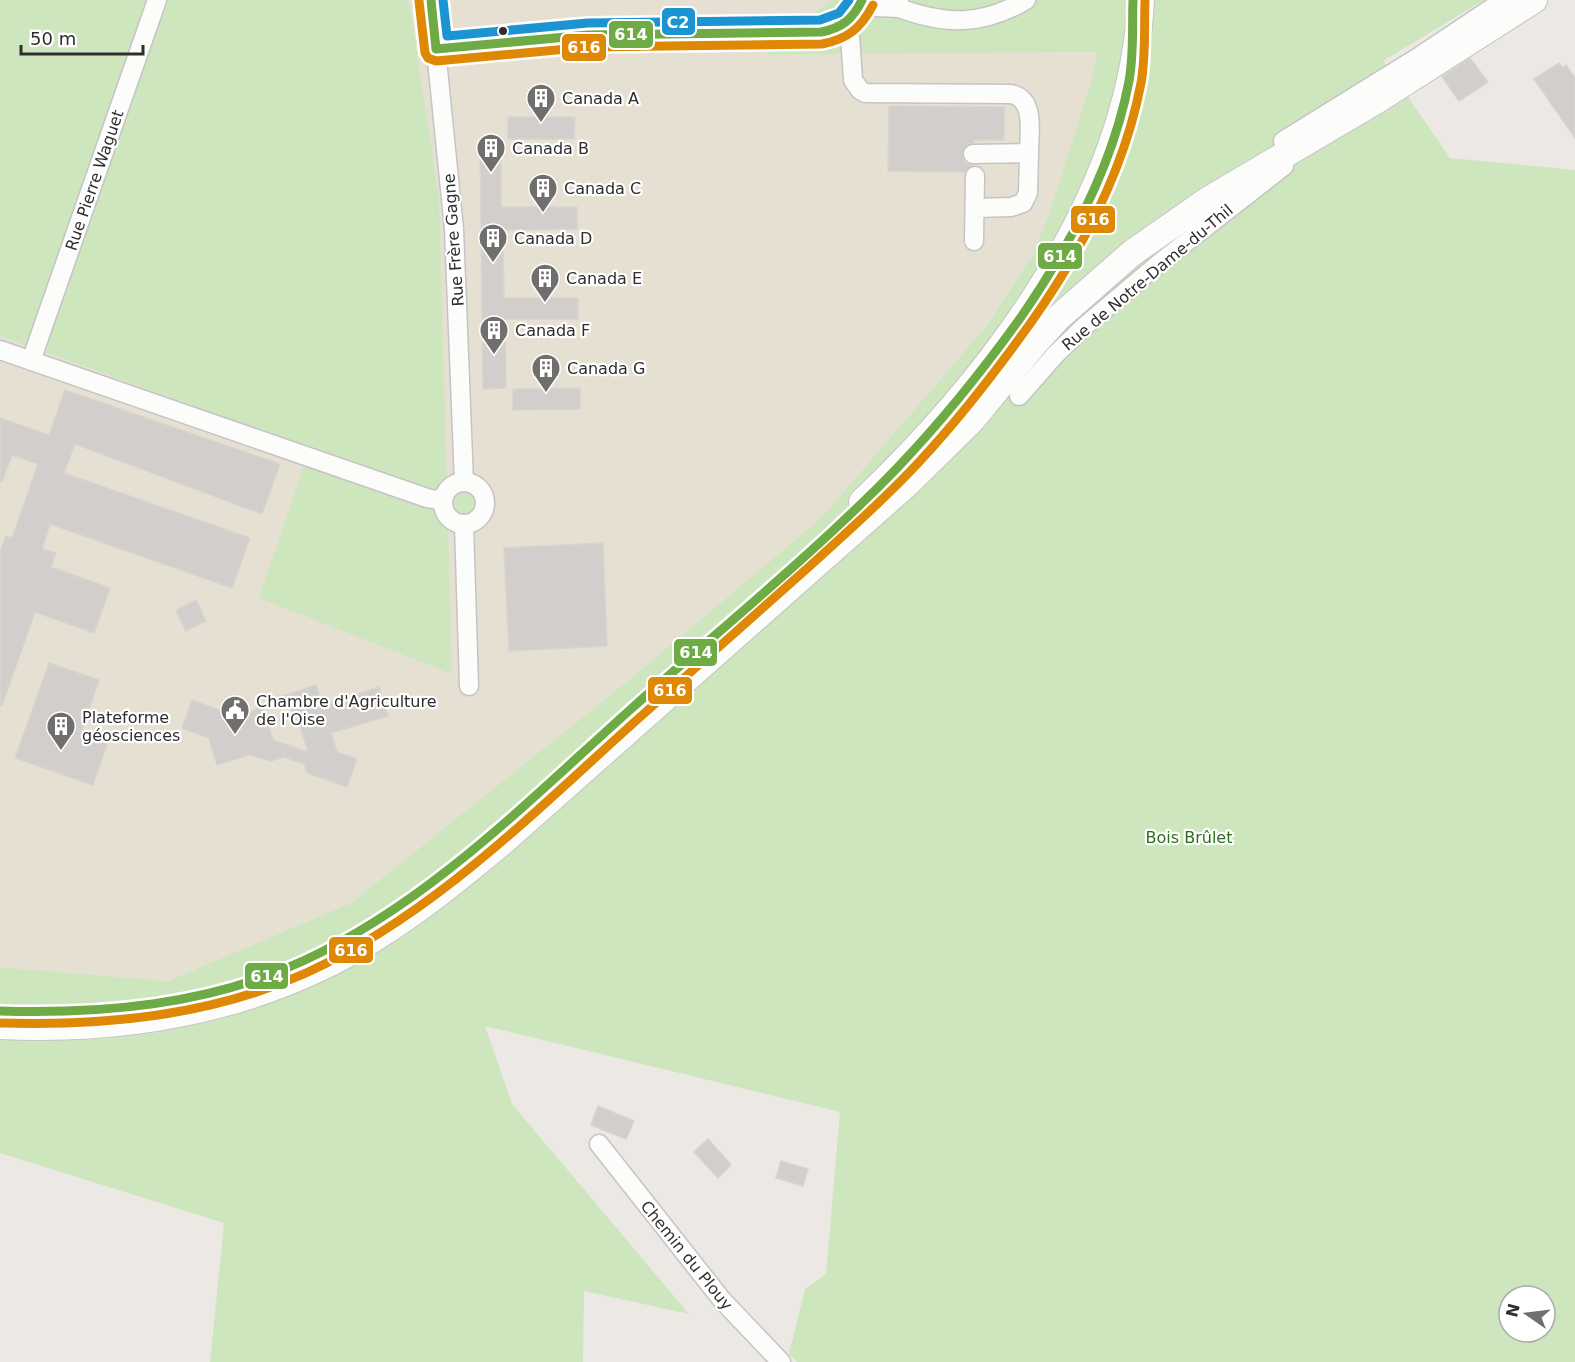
<svg xmlns="http://www.w3.org/2000/svg" width="1575" height="1362" font-family="'DejaVu Sans',sans-serif">
<style>
.education{fill:#e6e0d3}
.green{fill:#cee6be;fill-rule:evenodd}
.building{fill:#d1cecb;stroke:#d7d4d0;stroke-width:1.5}
.lines{fill:none;stroke-linecap:round;stroke-linejoin:round}
.street-casing{stroke:#c5c4c5;stroke-width:21}
.secondary-casing{stroke:#c5c4c5;stroke-width:28}
.street{stroke:#fcfcfb;stroke-width:18}
.secondary{stroke:#fcfcfb;stroke-width:26}
.bus-1-casing{stroke:#fff;stroke-width:14}
.bus-2-casing{stroke:#fff;stroke-width:14}
.bus-3-casing{stroke:#fff;stroke-width:14}
.bus-1{stroke:#6fab45;stroke-width:9}
.bus-2{stroke:#df8805;stroke-width:9}
.bus-3{stroke:#1c94d2;stroke-width:9}
.bus-dot{fill:#2e2e2e;stroke:#fff;stroke-width:2}
.labels{text-anchor:middle;stroke-width:4.5;stroke-linejoin:round;paint-order:stroke}
.poi-label{font-size:16px;fill:#2e2e2e;stroke:#fff;text-anchor:start}
.street-label{font-size:16px;fill:#2e2e2e;stroke:#fff}
.park-label{font-size:16px;fill:#2c6e1b;stroke:#fff}
.line-badge{stroke:#fff;stroke-width:2}
.badge-label{font-size:16px;text-anchor:middle;font-weight:bold;fill:#fff}
</style>
<rect width="100%" height="100%" fill="#ece8e4"/>
<!-- education -->
<path class="education" d="M409,0h423l-27,19 -37,-1v37l329,-3 -6,30 -41,129 -17,43 -45,70 -167,194 -198,167 -272,218 -183,78 -168,-14v-631l310,112 129,-251z"/>
<!-- green -->
<path class="green" d="M0,0h409l30,197 13,477 -193,-76 51,-150 -310,-112z
M832,0h652l-101,61 67,97 125,12v1192h-778l-8,-8 16,-65 21,-15 14,-162 -355,-86 27,78 177,210 -105,-23 -1,71h-373l14,-139 -224,-70v-186l168,14 183,-78 272,-218 198,-167 167,-194 45,-70 17,-43 41,-129 6,-30 -329,3v-37l37,1zM1509,1296h36v36h-36z
M453 503a11 11 0 1 1 22 0a11 11 0 1 1-22 0Z"/>
<!-- building -->
<path class="building" d="M1470,58l18,24 -29,19 -17,-24z
M1559,63l3,5 4,-3 9,13v60l-41,-59z
M889,106l115,1v33h-30v3l-7,2 -5,9 1,5 4,4 6,2 -8,7 -77,-1z
M508,117h67l-1,22h-66z
M480,140h21v67h76v22l-74,1 1,68h74v21h-73l1,69 -23,1z
M580,388v21l-67,1v-21z
M65,390l215,74 -18,50 -187,-70 -11,29 186,65 -18,50 -182,-64 -8,25 14,4 -5,14 59,21 -16,45 -59,-21 -33,94h-2v-154l6,-16 6,2 26,-74 -26,-9 -10,27h-2v-64l49,17z
M603,543l4,103 -98,5 -5,-103z
M196,600l10,21 -20,10 -10,-21z
M49,663l50,17 -19,55 27,9 -14,41 -78,-27z
M316,685l7,20 56,-18 9,29 -57,17 6,19 20,7 -10,28 -40,-14 -3,-9 -20,-7 -13,4 -22,-6 -32,10 -8,-27 -27,-10 10,-28 49,18 21,-12 11,34 35,12 -11,-36 -9,-9 -15,-8z
M598,1106l36,15 -8,18 -35,-14z
M708,1139l23,26 -13,13 -24,-26z
M781,1161l27,8 -5,17 -27,-8z"/>
<g class="lines">
<!-- street casing -->
<g class="street-casing">
<path id="street" d="M431,0l23,229 10,253
M861,2l14,5 24,1v-8
M899,8c46,17 83,18 127,-8
M849,22l4,58 7,10 5,3 146,1c25,5 18,39 18,59l-56,1
M436,49l152,-14 233,-3c23,-4 31,-10 41,-32
M1283,141l134,-83 87,-58
M975,208l36,-1 12,-4 5,-10 1,-40
M974,241l1,-65
M0,350l427,148 16,3
M31,361l126,-361
M1019,396l36,-41 31,-30 71,-60 127,-99
M443 503a21 21 0 1 1 42 0a21 21 0 1 1-42 0Z
M464,524l5,162
M599,1144l123,156 59,62"/>
</g>
<!-- secondary casing -->
<g class="secondary-casing">
<path id="secondary" d="M862,502c136,-130 269,-308 279,-502
M0,1026c132,6 262,-18 375,-88 44,-27 84,-60 124,-93l409,-362 64,-63 63,-77 24,-26 73,-64 76,-53 171,-101 155,-99"/>
</g>
<!-- street -->
<use href="#street" class="street"/>
<!-- secondary -->
<use href="#secondary" class="secondary"/>
<!-- bus-1 casing -->
<g class="bus-1-casing">
<path id="bus-1" d="M431,0l5,49 152,-14 233,-3c21,-4 32,-13 41,-32
M0,1011c103,3 208,-6 303,-50 126,-58 226,-161 328,-252 89,-80 183,-155 266,-241 45,-47 86,-98 124,-151 49,-71 92,-151 108,-236 5,-27 3,-54 4,-81"/>
</g>
<!-- bus-2 casing -->
<g class="bus-2-casing">
<path id="bus-2" d="M419,1l6,52 3,5 8,3 153,-14 233,-3c26,-5 39,-16 51,-39
M0,1023c105,3 210,-7 306,-50 128,-58 230,-163 333,-255 57,-51 115,-102 172,-153 37,-34 74,-66 108,-103 41,-44 78,-92 113,-141 50,-71 93,-153 109,-238 5,-28 3,-55 4,-83"/>
</g>
<!-- bus-3 casing -->
<g class="bus-3-casing">
<path id="bus-3" d="M443,0l4,36 141,-13 232,-3 19,-7 10,-13"/>
</g>
<!-- bus-1 -->
<use href="#bus-1" class="bus-1"/>
<!-- bus-2 -->
<use href="#bus-2" class="bus-2"/>
<!-- bus-3 -->
<use href="#bus-3" class="bus-3"/>
</g>
<!-- icons -->
<defs>
<g id="building-pin" transform="scale(1.5)"><path d="M0 17L-7.5 6A9.5 9.5 0 1 1 7.5 6Z" fill="#706f6e" stroke="#fff"/><path d="M-4-6H4V6H1V3H-1V6H-4ZM-2.5-4.3h1.7v1.8h-1.7ZM.8-4.3h1.7v1.8H.8ZM-2.5-1h1.7V.8h-1.7ZM.8-1h1.7V.8H.8Z" fill="#fff"/></g>
<g id="civic-pin" transform="scale(1.5)"><path d="M0 17L-7.5 6A9.5 9.5 0 1 1 7.5 6Z" fill="#706f6e" stroke="#fff"/><path d="M-.6-6.5H3V-4.5H.6V-3L4-1V1h2V6H-6V1h2V-1L-.6-3ZM-1.2 2.5V6h2.4V2.5Z" fill="#fff"/></g>
</defs>
<g fill-rule="evenodd">
<use href="#building-pin" x="541" y="98"/>
<use href="#building-pin" x="491" y="148"/>
<use href="#building-pin" x="543" y="188"/>
<use href="#building-pin" x="493" y="238"/>
<use href="#building-pin" x="545" y="278"/>
<use href="#building-pin" x="494" y="330"/>
<use href="#building-pin" x="546" y="368"/>
<use href="#civic-pin" x="235" y="710"/>
<use href="#building-pin" x="61" y="726"/>
</g>
<!-- markers -->
<circle class="bus-dot" cx="503" cy="31" r="5"/>
<g class="labels">
<!-- poi labels -->
<g class="poi-label">
<text x="562" y="104">Canada A</text>
<text x="512" y="154">Canada B</text>
<text x="564" y="194">Canada C</text>
<text x="514" y="244">Canada D</text>
<text x="566" y="284">Canada E</text>
<text x="515" y="336">Canada F</text>
<text x="567" y="374">Canada G</text>
<text x="256" y="707">Chambre d'Agriculture<tspan x="256" dy="18">de l'Oise</tspan></text>
<text x="82" y="723">Plateforme<tspan x="82" dy="18">géosciences</tspan></text>
</g>
<!-- street labels -->
<g class="street-label">
<text transform="translate(94 180) rotate(-71)" y="6">Rue Pierre Waguet</text>
<text transform="translate(453 240) rotate(-94)" y="6">Rue Frère Gagne</text>
<text transform="translate(1147 277) rotate(-40)" y="6">Rue de Notre-Dame-du-Thil</text>
<text transform="translate(687 1255) rotate(51)" y="6">Chemin du Plouy</text>
</g>
<!-- park labels -->
<g class="park-label">
<text x="1189" y="843">Bois Brûlet</text>
</g>
</g>
<g class="line-badge">
<rect x="661" y="7" width="35" height="29" rx="6" fill="#1c94d2"/>
<rect x="608" y="20" width="46" height="29" rx="6" fill="#6fab45"/>
<rect x="561" y="33" width="46" height="29" rx="6" fill="#df8805"/>
<rect x="1070" y="205" width="46" height="29" rx="6" fill="#df8805"/>
<rect x="1037" y="242" width="46" height="28" rx="6" fill="#6fab45"/>
<rect x="673" y="638" width="45" height="29" rx="6" fill="#6fab45"/>
<rect x="647" y="676" width="46" height="29" rx="6" fill="#df8805"/>
<rect x="328" y="936" width="46" height="28" rx="6" fill="#df8805"/>
<rect x="244" y="962" width="45" height="28" rx="6" fill="#6fab45"/>
</g>
<g class="badge-label">
<text x="678" y="28">C2</text>
<text x="631" y="40">614</text>
<text x="584" y="53">616</text>
<text x="1093" y="225">616</text>
<text x="1060" y="262">614</text>
<text x="696" y="658">614</text>
<text x="670" y="696">616</text>
<text x="351" y="956">616</text>
<text x="267" y="982">614</text>
</g>
<!-- north arrow -->
<g transform="translate(1527 1314) rotate(284)"><circle r="28" fill="#ffffff" stroke="#ababab" stroke-width="1.5"/>
<path d="M0-4.5L10 22L0 15L-10 22Z" fill="#706f6e"/>
<text y="-9" font-size="16" font-weight="bold" text-anchor="middle" fill="#2e2e2e">N</text>
</g>
<!-- scale -->
<path d="M21 45v9h122v-9" fill="none" stroke="#2e2e2e" stroke-width="3"/>
<text x="30" y="45" font-size="18" fill="#2e2e2e" stroke="#ffffff" stroke-width="4.5" paint-order="stroke">50 m</text>
</svg>
